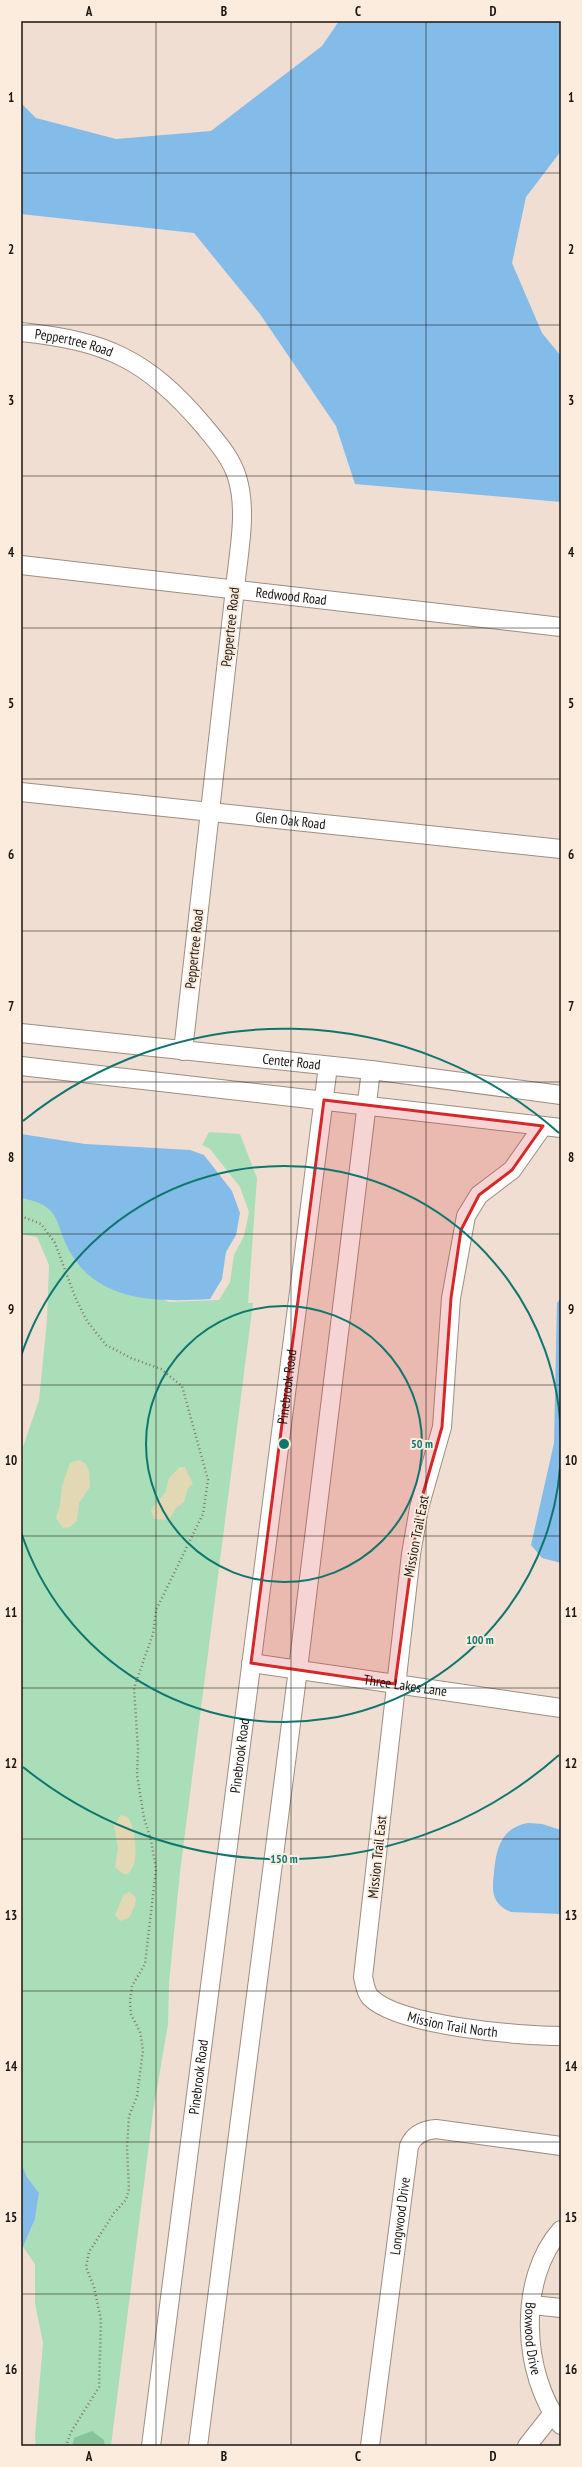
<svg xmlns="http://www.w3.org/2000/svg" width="582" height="2467" font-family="'PT Sans Narrow',sans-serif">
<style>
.green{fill:#aadeb9}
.forest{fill:#87c49a}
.sand{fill:#e2d8b3}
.water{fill:#83bbe9}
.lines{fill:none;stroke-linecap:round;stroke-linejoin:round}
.minor-casing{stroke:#9d8e81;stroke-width:20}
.path{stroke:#82766e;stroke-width:2.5;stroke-dasharray:1 3;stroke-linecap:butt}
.minor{stroke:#fff;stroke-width:18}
.marked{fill:#d62828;fill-opacity:0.2;stroke:#d62828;stroke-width:3;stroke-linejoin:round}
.grid{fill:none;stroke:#1b1510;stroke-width:1;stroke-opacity:0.55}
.ring{fill:none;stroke:#0f766e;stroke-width:2}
.labels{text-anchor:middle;stroke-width:4;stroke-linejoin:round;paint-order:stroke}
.street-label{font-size:14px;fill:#1b1510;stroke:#fcecde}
.centre{fill:#0f766e;stroke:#fcecde;stroke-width:2}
.ring-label{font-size:12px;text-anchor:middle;font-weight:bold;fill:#0f766e;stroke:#fcecde;stroke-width:4;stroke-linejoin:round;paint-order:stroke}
.neatline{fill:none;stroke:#1b1510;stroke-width:1.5}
.grid-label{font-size:13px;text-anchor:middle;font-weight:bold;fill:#1b1510}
</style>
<rect width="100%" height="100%" fill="#efded1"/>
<!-- green -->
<path class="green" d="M209,1132l31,2 17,44 -9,125h5l-73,569 -11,111 -1,41 -15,88 -42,334h-6l-1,-6 -30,-2 -2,8h-36l-1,-10 8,-93 -8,-40v-39l-12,-17 12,-28 4,-26 -12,-16 -6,-14v-710l18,-53 8,-80 2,-55 -12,-28 -16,-3v-36c6,1 14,1 19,3 18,10 25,37 32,54l97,47 50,-2 11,-18 4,-27 10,-19 5,-24 -9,-25 -30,-38 -8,-4z"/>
<!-- forest -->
<path class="forest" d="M92,2431l12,9 1,6h-33l2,-8z"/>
<!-- sand -->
<path class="sand" d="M79,1460l7,4 3,7 1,16 -11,16 -2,18 -7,6 -7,1 -7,-10 4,-13 2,-19 8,-23z
M180,1467h5l8,17 -5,4 -4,14 -8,6 -7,12 -15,-1 -3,-9 14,-17 4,-15z
M121,1815l7,2c8,14 12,45 0,57h-5l-8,-7 3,-19 -4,-22z
M130,1892l6,6 -1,7 -6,13 -9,3 -5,-6 9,-21z"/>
<!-- water -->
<path class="water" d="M339,21h222v130l-35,46 -14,66 30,70 19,23v146l-206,-18 -19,-58 -76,-112 -66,-81 -173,-19v-111l15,15 80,21 95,-8 111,-85z
M21,1134l64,10 105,6 14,5 28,36 8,22 -4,22 -10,17 -4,27 -12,20c-49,3 -109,4 -138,-44 -19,-30 -7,-49 -51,-57z
M561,1298v265l-19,-5 -11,-13 23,-102 3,-140z
M529,1823l13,1 19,6v84l-50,-2c-7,-3 -13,-7 -16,-14 -3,-7 -2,-17 -1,-25 2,-24 7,-46 35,-50z
M21,2163l6,14 12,16 -4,26 -12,28 -2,-1z"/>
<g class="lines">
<!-- minor casing -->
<g class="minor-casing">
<g id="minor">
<path id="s1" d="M21,332c85,9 126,27 182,93 13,16 28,32 34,52 11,35 1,77 -2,112l-52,462"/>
<path id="s2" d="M21,565l540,62"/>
<path id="s3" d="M21,792l540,57"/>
<path id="s4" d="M21,1033l350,37 190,25"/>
<path d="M21,1066l540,62"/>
<path id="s5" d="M543,1126l-31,44 -33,25 -13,21 -15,82 -9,129 -23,81 -8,46 -48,423c2,7 2,14 7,20 28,29 150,39 191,39"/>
<path id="s6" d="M251,1663l310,45"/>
<path id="s7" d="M561,2230c-44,49 -39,145 0,195"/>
<path d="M532,2305l29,3"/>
<path id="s8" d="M151,2446l177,-1380"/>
<path d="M198,2446l100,-777 73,-599"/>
<path id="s9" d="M370,2446l39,-300c5,-12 15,-16 27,-17l125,17"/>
<path d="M527,2446l26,-33"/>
</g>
</g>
<!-- path -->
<path class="path" d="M21,1216l20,8 14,19 20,54 12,24 19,24 25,13 30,11 21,17 26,94 -5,34 -47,96 -3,24 -19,54 4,61 -1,26 7,43 7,22 5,29 -11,95 -13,22 -2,15 1,13 9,18 3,18 -6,46 -8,20 -2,32 2,41 -3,11 -12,13 -25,39 -3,15 8,20 7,33 -2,67 -28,45 -5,14"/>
<!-- minor -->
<use href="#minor" class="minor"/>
</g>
<!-- marked area -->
<path class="marked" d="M324,1100l219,26 -31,44 -33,25 -18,35 -10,68 -9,129 -23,81 -24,176 -144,-21z"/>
<!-- grid -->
<path class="grid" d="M156,21v2425M291,21v2425M426,21v2425M21,173h540M21,325h540M21,476h540M21,628h540M21,779h540M21,931h540M21,1082h540M21,1234h540M21,1385h540M21,1536h540M21,1688h540M21,1839h540M21,1991h540M21,2142h540M21,2294h540"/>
<!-- distance rings -->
<g class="ring">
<circle cx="284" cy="1444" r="138"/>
<path d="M561 1446A277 277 0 0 1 21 1532M21 1356A277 277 0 0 1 561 1442"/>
<path d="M559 1755A415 415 0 0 1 23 1767M23 1121A415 415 0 0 1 559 1133"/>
</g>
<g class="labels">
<!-- street labels -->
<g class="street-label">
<text dy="5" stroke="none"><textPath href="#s1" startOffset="54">Peppertree Road</textPath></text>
<text dy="5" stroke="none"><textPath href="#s2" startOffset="272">Redwood Road</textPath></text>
<text transform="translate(230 627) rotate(-84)" y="5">Peppertree Road</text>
<text dy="5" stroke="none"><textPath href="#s3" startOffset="271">Glen Oak Road</textPath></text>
<text transform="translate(194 949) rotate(-84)" y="5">Peppertree Road</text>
<text dy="5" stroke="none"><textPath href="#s4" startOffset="272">Center Road</textPath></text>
<text dy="5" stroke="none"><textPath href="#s8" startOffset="1068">Pinebrook Road</textPath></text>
<text transform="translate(416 1536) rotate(-79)" y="5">Mission Trail East</text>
<text dy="5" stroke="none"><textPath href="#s6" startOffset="156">Three Lakes Lane</textPath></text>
<text dy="5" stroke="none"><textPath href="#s8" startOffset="696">Pinebrook Road</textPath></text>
<text transform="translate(377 1857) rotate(-84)" y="5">Mission Trail East</text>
<text dy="5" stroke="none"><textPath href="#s5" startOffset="999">Mission Trail North</textPath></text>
<text dy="5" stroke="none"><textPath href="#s8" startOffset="372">Pinebrook Road</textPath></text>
<text dy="5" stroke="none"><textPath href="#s9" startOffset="232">Longwood Drive</textPath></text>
<text dy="5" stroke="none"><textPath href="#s7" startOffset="116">Boxwood Drive</textPath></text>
</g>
</g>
<circle cx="284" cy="1444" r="6" class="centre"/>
<g class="ring-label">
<text x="422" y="1448">50 m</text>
<text x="480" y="1644">100 m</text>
<text x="284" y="1863">150 m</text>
</g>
<!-- border -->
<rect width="582" height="2467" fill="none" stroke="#fcecde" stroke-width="44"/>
<rect x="22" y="22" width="538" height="2423" class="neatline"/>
<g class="grid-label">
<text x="89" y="16">A</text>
<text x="224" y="16">B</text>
<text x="358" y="16">C</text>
<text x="493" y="16">D</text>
<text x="11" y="102">1</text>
<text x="571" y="102">1</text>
<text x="11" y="254">2</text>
<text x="571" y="254">2</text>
<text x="11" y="405">3</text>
<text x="571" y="405">3</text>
<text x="11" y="557">4</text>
<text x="571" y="557">4</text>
<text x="11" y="708">5</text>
<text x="571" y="708">5</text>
<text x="11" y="859">6</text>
<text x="571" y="859">6</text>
<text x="11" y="1011">7</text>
<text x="571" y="1011">7</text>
<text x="11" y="1162">8</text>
<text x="571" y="1162">8</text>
<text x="11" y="1314">9</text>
<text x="571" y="1314">9</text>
<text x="11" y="1465">10</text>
<text x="571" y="1465">10</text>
<text x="11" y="1617">11</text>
<text x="571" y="1617">11</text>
<text x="11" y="1768">12</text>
<text x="571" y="1768">12</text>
<text x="11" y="1920">13</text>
<text x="571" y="1920">13</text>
<text x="11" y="2071">14</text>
<text x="571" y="2071">14</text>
<text x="11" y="2222">15</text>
<text x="571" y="2222">15</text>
<text x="11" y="2374">16</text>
<text x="571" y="2374">16</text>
<text x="89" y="2461">A</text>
<text x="224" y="2461">B</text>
<text x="358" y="2461">C</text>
<text x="493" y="2461">D</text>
</g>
</svg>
